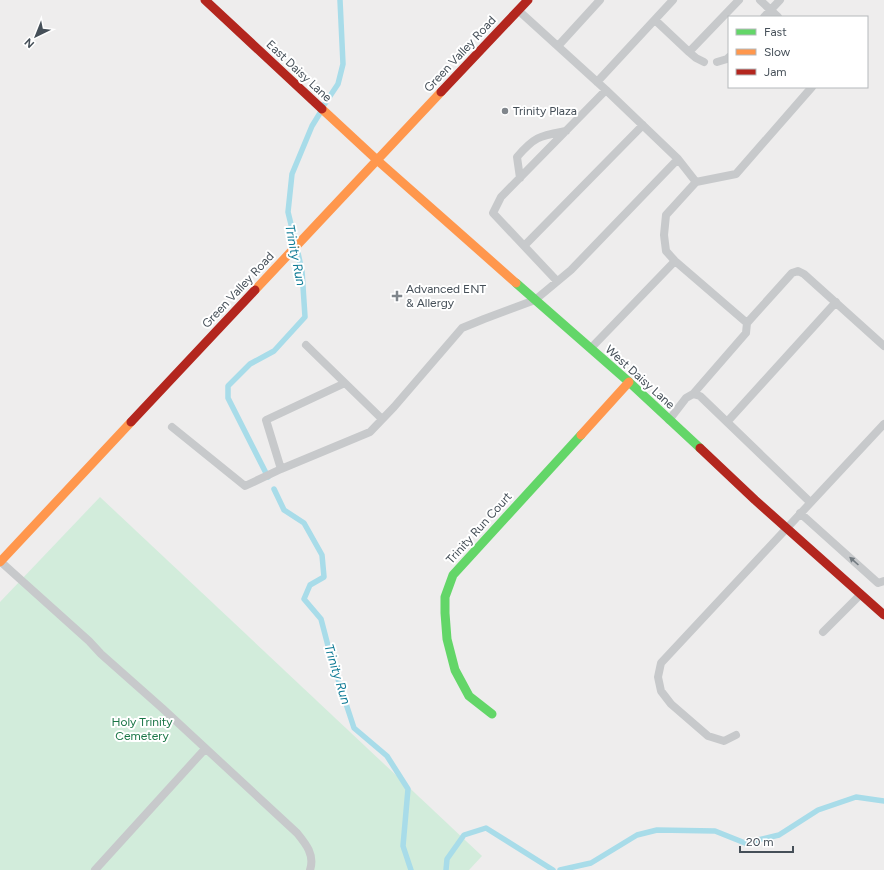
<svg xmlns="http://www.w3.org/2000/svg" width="884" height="870" font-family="Figtree,sans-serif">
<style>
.green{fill:#d2ecdb}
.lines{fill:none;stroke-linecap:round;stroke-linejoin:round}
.stream{stroke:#a8dce9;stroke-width:5.5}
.lane{stroke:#c7c9cb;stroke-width:8}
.fast{stroke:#63d668;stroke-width:9}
.slow{stroke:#ff974d;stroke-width:9}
.jam{stroke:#b3261e;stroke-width:9}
.oneway{fill:#727a80}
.poi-dot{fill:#80868c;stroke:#fff;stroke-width:1.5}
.labels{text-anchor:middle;stroke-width:4;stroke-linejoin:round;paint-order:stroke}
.street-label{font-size:12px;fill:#454f58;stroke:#fff}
.poi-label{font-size:12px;fill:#454f58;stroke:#fff;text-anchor:start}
.park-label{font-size:12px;fill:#1a7546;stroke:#fff}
.water-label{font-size:13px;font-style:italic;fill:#137d97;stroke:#fff}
</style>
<rect width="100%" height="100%" fill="#eeeded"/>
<!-- green -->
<path class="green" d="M100,497l382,359 -13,14h-469v-268z"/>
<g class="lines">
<!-- stream -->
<path class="stream" d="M324,105l14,-21 5,-20 -3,-64
M295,241l-7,-29 4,-38 20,-48 8,-13
M268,477l-40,-79v-12l22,-22 24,-13 31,-34 -3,-46 -4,-18
M274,489l10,21 20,13 18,32 2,22 -14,8 -6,14 17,20 11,42 22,67 33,28 21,33 -5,57 8,24
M446,870l1,-11 17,-24 22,-7 67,42
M560,870l31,-7 46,-28 20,-5 58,1 30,12 34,-8 39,-25 38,-13 28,4"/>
<!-- lane -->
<path class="lane" d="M760,0l18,17
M764,17l16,-17
M655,20l34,32 50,-52
M558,46l42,-46
M689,52l7,6 8,4
M717,62l10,-3 2,-2
M597,82l76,-82
M678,159l18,23 40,-8 76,-87
M520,178l-3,-21c18,-21 23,-21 49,-26
M524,246l119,-121
M557,281l-64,-68 8,-16 105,-107
M747,323l45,-50 6,-2 6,3 80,72
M306,345l39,38
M591,348l84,-87
M693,394l53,-61 1,-10 -72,-62 -9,-10 -2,-16 2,-20 30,-33
M669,420l17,-22 7,-4 7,2 110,106
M727,422l109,-120
M172,427l73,59 36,-17 89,-37 24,-25 68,-79 22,-9 51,-19 36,-30 107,-111 -72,-69 -87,-79
M281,469l-15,-49 79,-37 37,36
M800,513l78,70 6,-2
M1,562l88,79 12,13 61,54 135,125c9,11 18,22 13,37
M823,632l37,-37
M736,735l-12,6 -16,-5 -37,-32 -10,-13 -3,-14 3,-14 223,-239
M95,870l110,-121"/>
<!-- fast -->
<path class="fast" d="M516,283l113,99 71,66
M492,714l-23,-18 -14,-26 -8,-31 -2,-26v-16l8,-22 128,-140"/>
<!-- slow -->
<path class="slow" d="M322,109l55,51 139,123
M255,290l186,-198
M581,435l48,-53
M0,562l131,-140"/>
<!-- jam -->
<path class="jam" d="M205,0l117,109
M441,92l87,-92
M131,422l124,-132
M700,448l55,52 129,115"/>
</g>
<!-- one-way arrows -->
<defs><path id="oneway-solid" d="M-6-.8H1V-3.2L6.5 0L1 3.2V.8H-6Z"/></defs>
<use class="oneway" href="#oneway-solid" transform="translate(854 561) rotate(-138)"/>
<!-- markers -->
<g class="poi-dot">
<circle cx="505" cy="111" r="4"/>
<path d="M395 290h4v4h4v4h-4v4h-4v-4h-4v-4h4z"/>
</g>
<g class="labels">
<!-- street labels -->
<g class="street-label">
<text transform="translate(460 54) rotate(-47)" y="4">Green Valley Road</text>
<text transform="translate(299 71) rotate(43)" y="4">East Daisy Lane</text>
<text transform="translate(238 290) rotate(-47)" y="4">Green Valley Road</text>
<text transform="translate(640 377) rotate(42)" y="4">West Daisy Lane</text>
<text transform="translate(479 528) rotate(-48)" y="4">Trinity Run Court</text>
</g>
<!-- poi labels -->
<g class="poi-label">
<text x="513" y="115">Trinity Plaza</text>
<text x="406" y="293">Advanced ENT<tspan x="406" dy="14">&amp; Allergy</tspan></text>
</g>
<!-- park labels -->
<g class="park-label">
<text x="142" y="726">Holy Trinity<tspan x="142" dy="14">Cemetery</tspan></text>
</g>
<!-- water labels -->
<g class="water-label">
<text transform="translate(296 255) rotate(79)" y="5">Trinity Run</text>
<text transform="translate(338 674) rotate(73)" y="5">Trinity Run</text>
</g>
</g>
<!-- legend -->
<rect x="728" y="16" width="140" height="72" fill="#ffffff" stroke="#b5b9bc"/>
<rect x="736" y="29" width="20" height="6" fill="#63d668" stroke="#b5b9bc"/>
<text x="764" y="36" font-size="12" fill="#454f58">Fast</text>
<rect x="736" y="49" width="20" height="6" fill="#ff974d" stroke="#b5b9bc"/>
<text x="764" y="56" font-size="12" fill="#454f58">Slow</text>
<rect x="736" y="69" width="20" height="6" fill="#b3261e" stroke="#b5b9bc"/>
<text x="764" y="76" font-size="12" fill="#454f58">Jam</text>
<!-- north arrow -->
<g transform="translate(36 36) rotate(223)" stroke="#ffffff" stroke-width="3" paint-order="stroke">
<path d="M0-3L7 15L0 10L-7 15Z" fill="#454f58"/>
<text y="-6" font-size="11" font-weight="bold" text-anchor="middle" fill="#454f58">N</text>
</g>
<!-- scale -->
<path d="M740 846v6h53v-6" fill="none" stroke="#454f58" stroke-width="2"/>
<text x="746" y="846" font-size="12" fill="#454f58" stroke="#ffffff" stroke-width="3" paint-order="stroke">20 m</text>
</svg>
